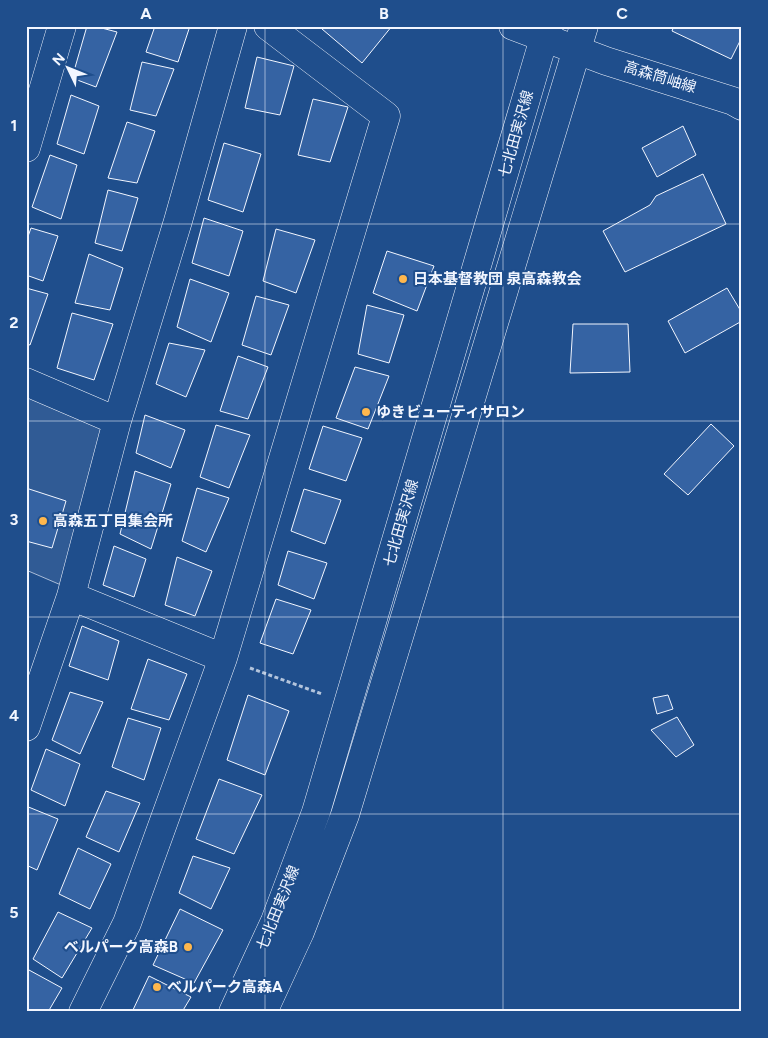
<svg xmlns="http://www.w3.org/2000/svg" width="768" height="1038" font-family="Figtree,'Noto Sans JP',sans-serif">
<style>
.built{fill:#305b95;stroke:#a8bbd7}
.building{fill:#3563a3;stroke:#f2f6ff}
.lines{fill:none;stroke-linecap:round;stroke-linejoin:round}
.minor-casing{stroke:#f2f6ff;stroke-width:29}
.path{stroke:#b3c4dc;stroke-width:3;stroke-dasharray:4 2.5;stroke-linecap:butt}
.minor{stroke:#1f4e8c;stroke-width:28}
.grid{fill:none;stroke:#f2f6ff;stroke-width:1;stroke-opacity:0.55}
.poi-dot{fill:#ffb74d;stroke:#1f4e8c;stroke-width:2}
.labels{text-anchor:middle;stroke-width:4;stroke-linejoin:round;paint-order:stroke}
.street-label{font-size:15px;fill:#f2f6ff;stroke:#1f4e8c}
.poi-label{font-size:15px;font-weight:bold;fill:#f2f6ff;stroke:#1f4e8c;text-anchor:start}
.neatline{fill:none;stroke:#f2f6ff;stroke-width:2}
.grid-label{font-size:16px;text-anchor:middle;font-weight:bold;fill:#f2f6ff}
</style>
<rect width="100%" height="100%" fill="#1f4e8c"/>
<!-- built -->
<path class="built" d="M26,390l73,32 5,18 -43,145 -35,-15z"/>
<!-- building -->
<path class="building" d="M87,26h7l23,6 -21,55 -24,-9z
M155,26h35l-12,36 -32,-10z
M324,26h68l-30,37 -40,-34z
M674,26h68v11l-11,22 -59,-28z
M257,57l37,9 -14,49 -35,-7z
M142,62l32,7 -18,47 -26,-6z
M71,95l28,11 -15,48 -27,-10z
M313,99l35,8 -18,55 -32,-7z
M127,122l28,9 -18,52 -29,-5z
M683,126l13,29 -39,22 -15,-29z
M224,143l37,11 -18,58 -35,-12z
M50,155l27,10 -16,54 -29,-12z
M703,174l23,50 -101,48 -22,-41 47,-26 6,-9z
M108,190l30,8 -16,53 -27,-8z
M204,218l39,13 -14,45 -37,-13z
M31,228l27,8 -15,45 -17,-6v-33z
M276,229l39,11 -19,53 -33,-12z
M387,251l47,15 -17,45 -44,-18z
M89,254l34,14 -13,42 -35,-7z
M190,279l39,14 -18,49 -34,-15z
M26,288l22,6 -18,51 -4,-1z
M727,288l15,25v8l-57,32 -17,-32z
M256,296l33,9 -18,50 -29,-10z
M367,305l37,10 -15,48 -31,-9z
M72,313l41,11 -19,56 -37,-12z
M573,324h55l2,48 -60,1z
M169,343l36,7 -19,47 -30,-13z
M238,356l30,11 -20,52 -28,-8z
M355,367l34,9 -21,53 -32,-11z
M145,415l40,15 -14,38 -35,-15z
M711,424l23,22 -46,49 -24,-21z
M216,425l34,10 -21,53 -29,-11z
M323,426l39,12 -16,43 -37,-12z
M135,471l36,13 -20,65 -31,-15z
M26,488l40,13 -14,47 -26,-7z
M197,488l32,10 -23,54 -24,-11z
M304,489l37,11 -16,44 -34,-13z
M114,546l32,13 -12,38 -31,-12z
M288,551l39,12 -13,36 -36,-14z
M177,557l35,14 -17,45 -30,-11z
M276,599l35,11 -18,44 -33,-11z
M82,626l37,15 -11,39 -39,-14z
M148,659l39,15 -18,46 -38,-11z
M70,692l33,10 -23,52 -28,-14z
M248,695l41,16 -24,64 -38,-15z
M668,695l5,14 -16,5 -4,-16z
M677,717l17,28 -18,12 -25,-27z
M128,718l33,10 -17,52 -32,-13z
M46,749l34,15 -15,42 -34,-16z
M219,779l43,16 -28,59 -38,-15z
M106,791l34,12 -21,49 -33,-15z
M26,806l32,13 -21,51 -11,-5z
M78,848l33,16 -21,45 -31,-15z
M193,856l37,12 -19,41 -32,-16z
M180,909l43,21 -29,53 -41,-18z
M58,912l34,16 -30,50 -29,-19z
M29,970l33,18 -14,24h-22v-37z
M149,976l42,21 -9,15h-50z"/>
<g class="lines">
<!-- minor casing -->
<g class="minor-casing">
<path id="minor" d="M513,26l93,35 127,40 9,5
M26,148l36,-122
M26,382l91,39
M71,596l152,62
M26,727l45,-131 46,-175 61,-200 55,-195
M83,1012l44,-89 96,-265 163,-542 -118,-90
M233,1012l42,-91 41,-109 228,-774 5,-12
M263,1012l37,-80 45,-117 239,-789"/>
</g>
<!-- path -->
<path class="path" d="M250,668l72,26"/>
<!-- minor -->
<use href="#minor" class="minor"/>
</g>
<!-- grid -->
<path class="grid" d="M265,26v986M503,26v986M26,224h716M26,421h716M26,617h716M26,814h716"/>
<!-- markers -->
<g class="poi-dot">
<circle cx="403" cy="279" r="5"/>
<circle cx="366" cy="412" r="5"/>
<circle cx="43" cy="521" r="5"/>
<circle cx="188" cy="947" r="5"/>
<circle cx="157" cy="987" r="5"/>
</g>
<g class="labels">
<!-- street labels -->
<g class="street-label">
<text transform="translate(660 77) rotate(17)" y="5">高森筒岫線</text>
<text transform="translate(516 134) rotate(-74)" y="5">七北田実沢線</text>
<text transform="translate(401 523) rotate(-74)" y="5">七北田実沢線</text>
<text transform="translate(278 908) rotate(-68)" y="5">七北田実沢線</text>
</g>
<!-- poi labels -->
<g class="poi-label">
<text x="413" y="284">日本基督教団 泉高森教会</text>
<text x="376" y="417">ゆきビューティサロン</text>
<text x="53" y="526">高森五丁目集会所</text>
<text x="178" y="952" text-anchor="end">ベルパーク高森B</text>
<text x="167" y="992">ベルパーク高森A</text>
</g>
</g>
<!-- border -->
<rect width="768" height="1038" fill="none" stroke="#1f4e8c" stroke-width="55"/>
<!-- north arrow -->
<g transform="translate(68 68) rotate(313)" stroke="#1f4e8c" stroke-width="4" paint-order="stroke">
<path d="M0-4L9 19L0 12L-9 19Z" fill="#f2f6ff"/>
<text y="-8" font-size="14" font-weight="bold" text-anchor="middle" fill="#f2f6ff">N</text>
</g>
<rect x="28" y="28" width="712" height="982" class="neatline"/>
<g class="grid-label">
<text x="146" y="19">A</text>
<text x="384" y="19">B</text>
<text x="622" y="19">C</text>
<text x="14" y="131">1</text>
<text x="14" y="328">2</text>
<text x="14" y="525">3</text>
<text x="14" y="721">4</text>
<text x="14" y="918">5</text>
</g>
</svg>
